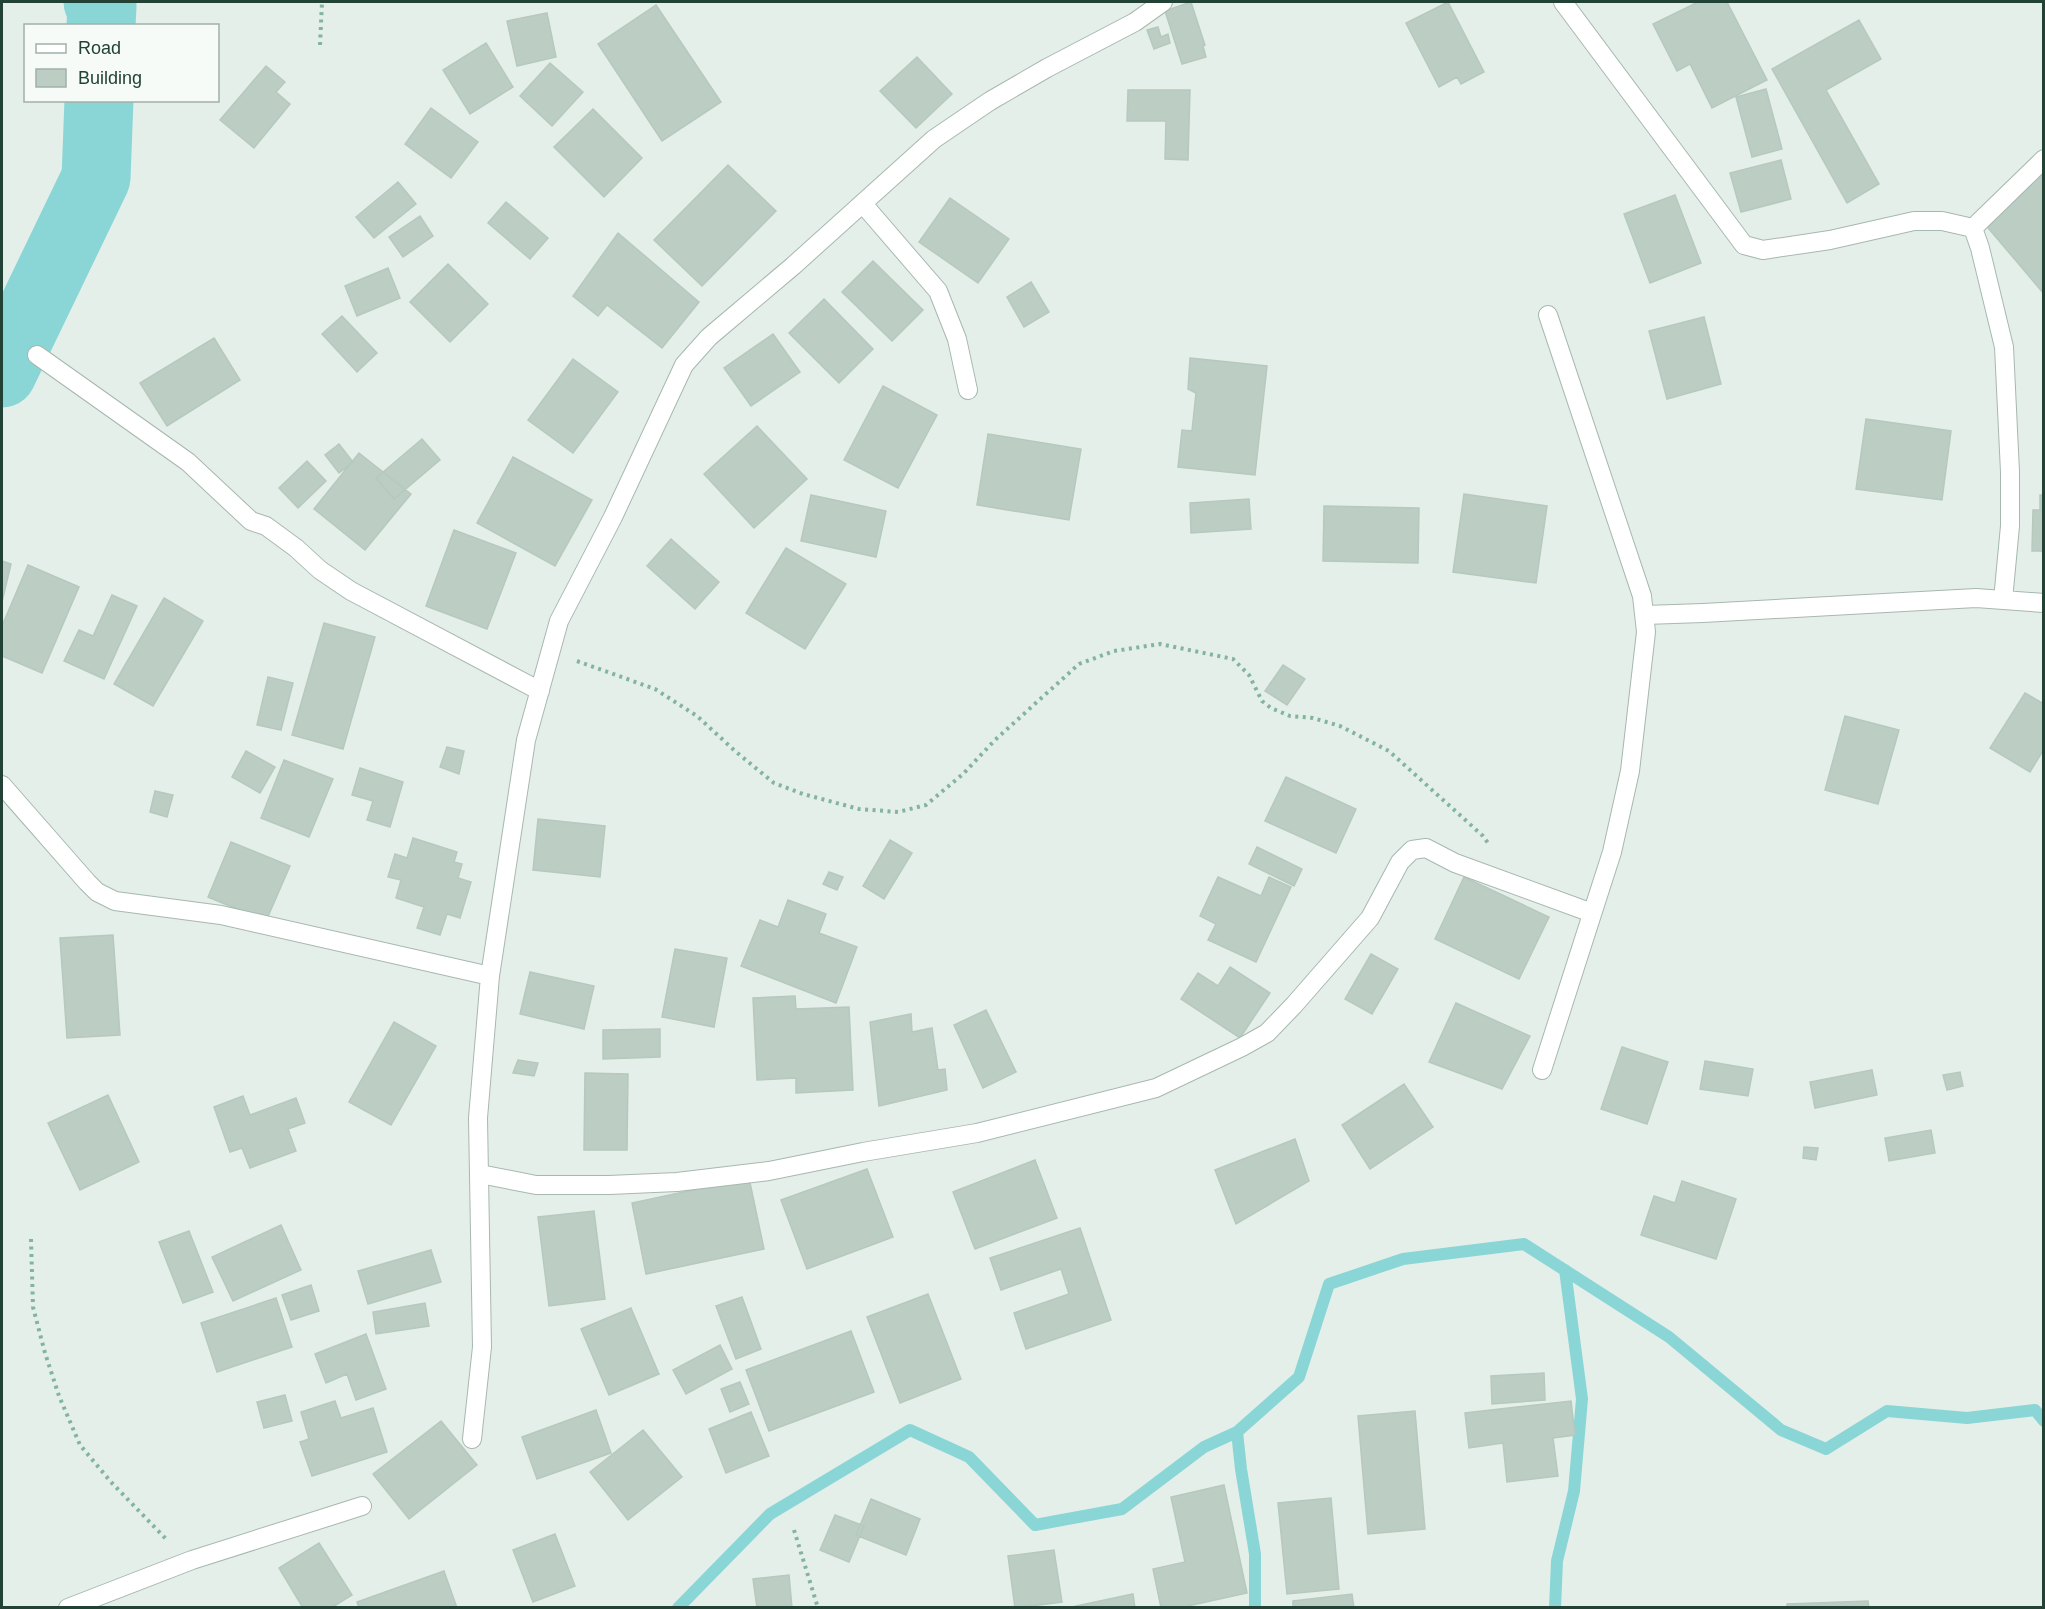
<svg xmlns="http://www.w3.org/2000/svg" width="2045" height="1609" font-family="Arial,sans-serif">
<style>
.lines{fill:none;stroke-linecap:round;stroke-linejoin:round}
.stream{stroke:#8ad6d6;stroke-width:12}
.river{stroke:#8ad6d6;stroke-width:69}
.building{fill:#bccdc4;stroke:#b6c9be;stroke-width:1.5}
.minor-casing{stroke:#a7b8af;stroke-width:20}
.path{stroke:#83b49d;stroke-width:4;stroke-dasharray:3 4.5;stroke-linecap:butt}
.minor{stroke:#fff;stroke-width:18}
</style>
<rect width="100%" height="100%" fill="#e5efe9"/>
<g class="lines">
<!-- stream -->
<path class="stream" d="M1237,1432l4,37 14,85v54
M678,1608l92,-94 140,-84 59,27 66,68 87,-16 82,-62 33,-15 62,-55 30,-93 74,-25 121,-15 145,93 112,93 45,19 61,-38 80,7 68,-8 9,11
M1555,1608l2,-47 17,-70 8,-92 -17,-129"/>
<!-- river -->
<path class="river" d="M98,2l4,4 -1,20
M2,373l94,-195 3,-78"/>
</g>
<!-- building -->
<path class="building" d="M1191,2l14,43 -2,1 3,11 -24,7 -17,-53z
M1448,2l36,70 -23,12 -4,-7 -18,10 -33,-64z
M1698,2h29l40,78 -55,28 -22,-44 -13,7 -24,-47z
M656,5l65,97 -59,39 -64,-97z
M547,13l9,44 -39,9 -10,-45z
M1859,20l22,39 -55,31 53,94 -32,19 -75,-134z
M1158,27l3,10 7,-3 2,9 -16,6 -7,-19z
M486,43l27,44 -43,27 -27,-44z
M917,57l35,37 -36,34 -36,-37z
M550,63l33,29 -31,34 -32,-30z
M266,66l19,16 -9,10 14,12 -36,44 -34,-28z
M1766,89l16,60 -30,8 -16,-60z
M1128,90h62l-2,70 -23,-1 1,-38h-39z
M431,108l47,34 -27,36 -46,-34z
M593,109l49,49 -38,39 -50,-50z
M1781,160l10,39 -50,13 -11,-39z
M728,165l48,46 -74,75 -48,-46z
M2044,173v121l-60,-71z
M398,182l18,22 -42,34 -18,-21z
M1675,195l26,68 -51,20 -26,-69z
M950,198l59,41 -31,44 -59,-41z
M506,202l42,36 -18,21 -42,-36z
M420,216l13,20 -30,21 -14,-20z
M618,233l81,69 -37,46 -55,-43 -9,11 -25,-20z
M873,261l50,49 -31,31 -50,-49z
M448,264l40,40 -38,38 -40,-40z
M388,268l12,30 -43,18 -12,-30z
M1031,282l18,30 -25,15 -17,-30z
M824,299l49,50 -34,34 -50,-50z
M342,316l35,37 -20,19 -35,-38z
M1704,317l17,67 -54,15 -18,-68z
M773,334l27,38 -49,34 -27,-38z
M214,338l26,42 -73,46 -27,-43z
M1190,358l77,8 -12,109 -77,-8 4,-37 10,1 4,-38 -8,-4z
M573,359l45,33 -45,61 -45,-33z
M883,386l54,29 -39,73 -54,-28z
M1866,419l85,12 -9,69 -86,-11z
M757,426l50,53 -53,49 -50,-54z
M988,434l93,15 -12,71 -92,-15z
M422,439l18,21 -46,39 -18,-21z
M339,444l14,18 -14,11 -14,-18z
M359,453l52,41 -46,56 -51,-41z
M513,457l79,43 -37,66 -78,-43z
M307,461l19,20 -28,27 -19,-20z
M1464,494l83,12 -11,77 -83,-11z
M811,495l75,16 -10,46 -75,-16z
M2040,495h4v56h-12l1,-41h7z
M1249,499l2,30 -60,4 -1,-30z
M1324,506l95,2 -1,55 -95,-2z
M454,530l62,23 -29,76 -61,-23z
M671,539l48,43 -24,27 -48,-43z
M786,548l60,36 -41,65 -59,-36z
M2,561l9,3 -9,38z
M28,565l51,22 -37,86 -40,-17v-30z
M112,595l25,11 -33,73 -40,-18 15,-31 14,6z
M164,598l39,23 -50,85 -39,-22z
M324,623l51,14 -32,112 -51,-14z
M1283,665l22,14 -18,26 -22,-14z
M268,677l25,6 -12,47 -24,-5z
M2025,693l19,11v45l-14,23 -40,-24z
M1845,716l54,14 -21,74 -53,-14z
M447,747l17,4 -5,23 -19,-7z
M246,751l29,16 -15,26 -28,-16z
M284,760l49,19 -24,58 -48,-19z
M360,768l43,14 -13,45 -23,-7 6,-19 -21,-6z
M1286,777l70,32 -20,44 -71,-32z
M155,791l18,4 -6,22 -17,-5z
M538,819l67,7 -5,51 -67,-7z
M413,838l44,14 -3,10 8,2 -4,14 13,4 -11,36 -13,-4 -7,21 -23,-7 7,-21 -28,-9 5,-18 -13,-3 7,-23 12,4z
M890,840l22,13 -28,46 -21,-13z
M231,842l59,24 -24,55 -58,-24z
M1257,847l45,22 -8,17 -45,-22z
M829,872l14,5 -6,13 -14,-6z
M1218,877l43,19 8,-19 22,10 -35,75 -48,-22 8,-16 -16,-8z
M1464,877l85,40 -30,62 -84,-40z
M788,900l38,14 -7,19 38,14 -21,56 -95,-37 19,-46 18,7z
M113,935l7,100 -53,3 -7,-100z
M675,949l52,9 -13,69 -52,-10z
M1371,954l27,15 -26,45 -27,-15z
M1230,967l40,26 -30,45 -59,-39 17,-26 20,13z
M530,972l64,14 -10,43 -64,-15z
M795,996l1,13 53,-2 4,83 -57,3v-15l-39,2 -4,-82z
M1456,1003l74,33 -28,53 -73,-27z
M986,1010l30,62 -33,16 -29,-63z
M911,1014l1,18 20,-4 6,42 7,-1 2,21 -68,16 -9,-84z
M394,1022l42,24 -45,79 -42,-23z
M660,1029v28l-57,2v-29z
M1622,1047l46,15 -21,62 -46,-15z
M518,1060l20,3 -4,13 -21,-3z
M1705,1061l48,8 -5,27 -48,-7z
M1872,1070l5,25 -62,13 -5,-26z
M1960,1072l3,14 -16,4 -4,-15z
M585,1073l43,1 -1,76h-43z
M1404,1084l29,43 -63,42 -28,-44z
M108,1095l31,67 -59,28 -32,-67z
M243,1096l7,19 46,-17 9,25 -17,6 8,22 -46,17 -8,-20 -12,4 -16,-45z
M1931,1130l4,23 -46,8 -4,-23z
M1295,1139l14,42 -73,43 -21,-54z
M1804,1147l14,1 -2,12 -13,-2z
M1035,1160l22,58 -82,31 -22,-57z
M867,1169l26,68 -86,32 -26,-69z
M749,1178l15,71 -118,25 -14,-71z
M1682,1181l54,18 -20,60 -75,-24 13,-39 21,7z
M594,1211l11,88 -56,7 -11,-89z
M281,1225l20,45 -68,31 -21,-44z
M1080,1228l31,92 -85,29 -12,-36 55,-19 -8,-25 -60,21 -11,-32z
M189,1231l24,61 -30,11 -24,-61z
M431,1250l10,32 -73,22 -10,-33z
M311,1285l8,26 -28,9 -9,-25z
M928,1294l33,85 -61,24 -33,-86z
M742,1297l19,52 -25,10 -20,-53z
M276,1298l16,49 -75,25 -16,-49z
M425,1303l4,23 -53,8 -3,-22z
M631,1308l28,66 -50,21 -28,-66z
M851,1331l23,61 -105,39 -23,-61z
M366,1334l20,55 -30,11 -9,-26 -21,9 -11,-29z
M720,1345l12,24 -46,25 -13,-24z
M1544,1373l1,27 -53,4 -1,-28z
M740,1382l9,22 -19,8 -9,-23z
M285,1395l7,26 -28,7 -7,-26z
M335,1401l6,17 32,-10 14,44 -75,24 -12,-34 9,-3 -8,-27z
M1571,1401l4,34 -22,3 5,38 -51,6 -4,-39 -34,5 -4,-35z
M596,1410l15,43 -74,26 -15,-42z
M1415,1411l10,118 -57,5 -10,-118z
M751,1412l18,44 -43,17 -17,-44z
M441,1421l36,44 -68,54 -36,-45z
M643,1430l39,47 -54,43 -38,-48z
M1224,1485l23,108 -68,15h-18l-8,-39 32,-7 -14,-65z
M1331,1498l8,91 -52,5 -9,-91z
M871,1499l49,20 -14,36 -50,-20z
M835,1515l29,11 -15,36 -29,-12z
M555,1534l20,52 -42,16 -20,-52z
M319,1543l33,52 -21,13h-28l-24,-40z
M1054,1550l8,52 -47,6 -7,-52z
M444,1571l13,37h-98l-2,-6z
M789,1575l3,33h-35l-4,-29z
M1133,1594l2,14h-64v-1z
M1352,1594l2,14h-61v-7z
M1868,1601l1,7h-82v-4z"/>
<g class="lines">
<!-- minor casing -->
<g class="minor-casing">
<path id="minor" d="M1563,2l181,243 19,5 67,-10 84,-19h28l31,7
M863,204l75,87 19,48 11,51
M37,355l151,107 63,59 15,5 30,22 24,22 31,21 189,100
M2003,600l7,-74v-54l-6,-125 -24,-99 -7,-20 71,-69
M1645,615l58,-2 273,-15 68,5
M2,785l85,97 10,10 18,9 106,14 269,61
M1542,1070l70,-218 18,-81 16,-139 -4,-36 -94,-281
M480,1174l56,11h73l68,-3 92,-11 94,-19 114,-19 179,-45 86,-41 25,-14 27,-28 76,-87 30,-56 12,-12 14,-2 29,15 137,50
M472,1439l10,-92 -4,-229 12,-142 36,-236 33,-119 54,-104 71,-152 25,-28 84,-71 141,-127 56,-38 57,-33 88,-46 28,-20
M68,1608l124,-48 170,-54"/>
</g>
<!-- path -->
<path class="path" d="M320,45l2,-43
M577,661l78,28 42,27 38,35 39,32 29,11 56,15 39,3 28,-7 37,-31 32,-34 84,-76 35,-13 46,-7 73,15 16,16 13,26 9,7 19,8 23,2 27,8 49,25 94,85 5,7
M31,1239l2,68 12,46 14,43 21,49 31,37 56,58
M794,1530l24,78"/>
<!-- minor -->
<use href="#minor" class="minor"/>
</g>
<!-- border -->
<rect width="2045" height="1609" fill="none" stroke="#224235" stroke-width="6"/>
<!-- legend -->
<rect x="24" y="24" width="195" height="78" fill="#f6fbf7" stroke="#a1b1a9" stroke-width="1.5"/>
<rect x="36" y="44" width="30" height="9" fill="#ffffff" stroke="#a1b1a9" stroke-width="1.5"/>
<text x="78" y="54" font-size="18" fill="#224235">Road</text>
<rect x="36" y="69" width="30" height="18" fill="#bccdc4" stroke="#a1b1a9" stroke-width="1.5"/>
<text x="78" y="84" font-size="18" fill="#224235">Building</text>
</svg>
